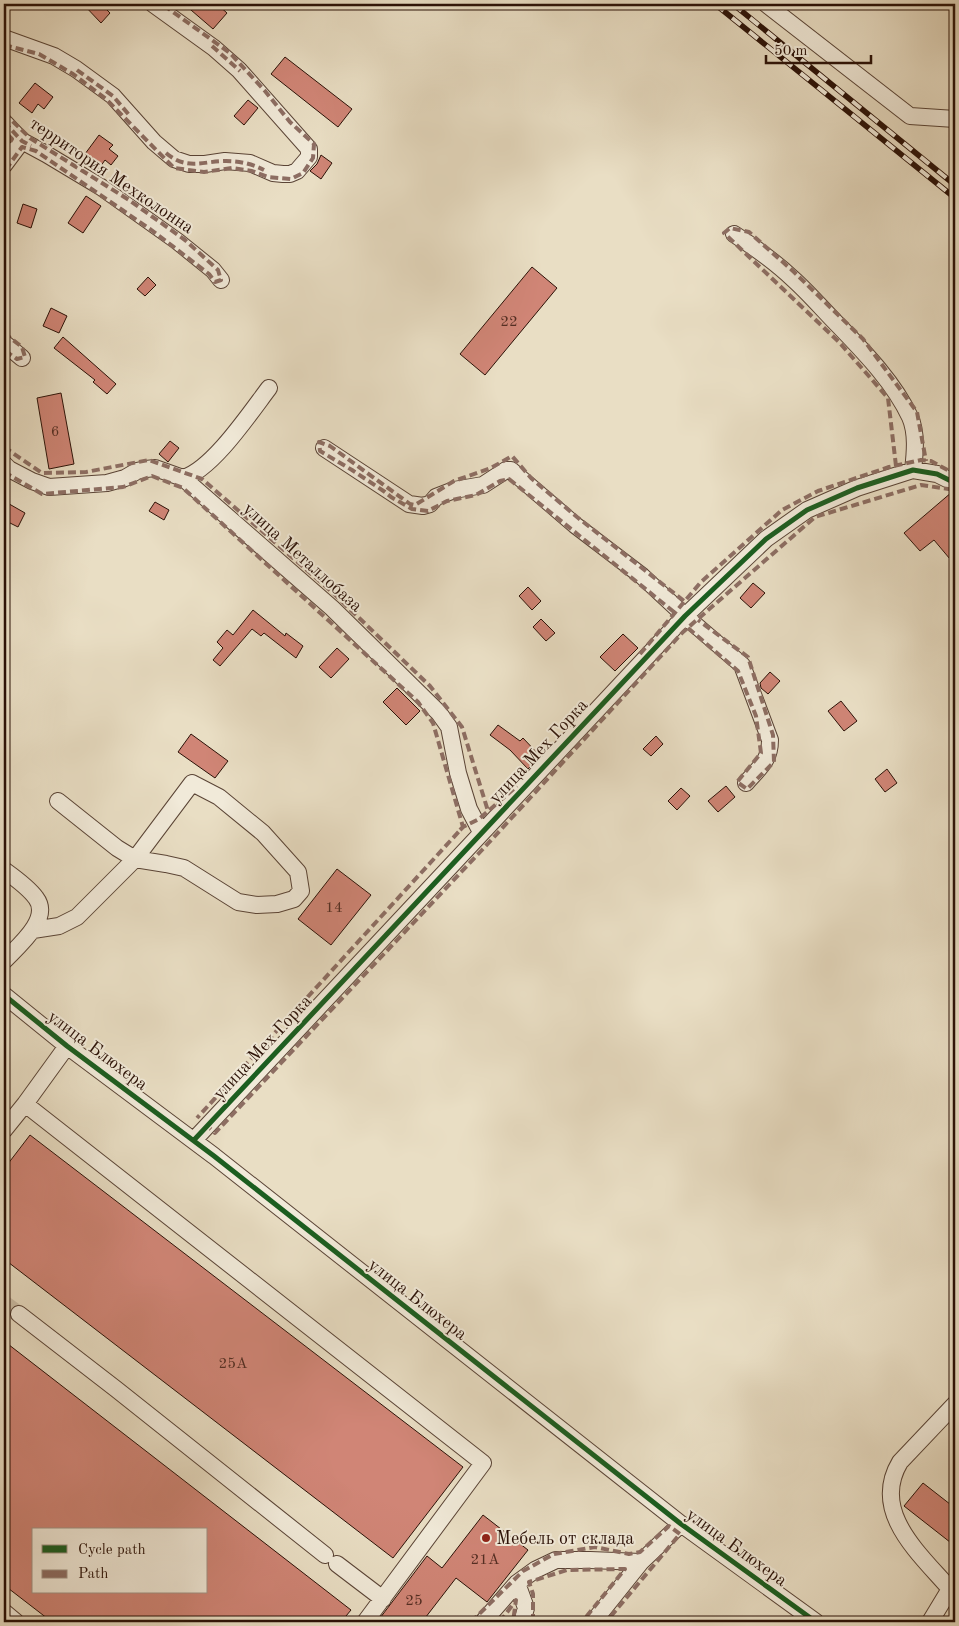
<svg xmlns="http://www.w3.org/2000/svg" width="959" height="1626" font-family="'Old Standard TT',serif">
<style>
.building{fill:#d08576;stroke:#2b1107;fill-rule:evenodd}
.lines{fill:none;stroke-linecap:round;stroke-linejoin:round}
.minor-tunnel{stroke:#ccbfa8;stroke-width:16;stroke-dasharray:16 8;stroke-linecap:butt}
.minor-casing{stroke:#5a4436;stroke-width:18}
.minor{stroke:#f1ead9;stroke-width:16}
.rail-casing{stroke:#2b1107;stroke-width:5.5}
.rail{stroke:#f1ead9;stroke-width:4;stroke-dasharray:11;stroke-linecap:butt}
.quiet{stroke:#8d6e63;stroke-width:4;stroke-dasharray:8 4;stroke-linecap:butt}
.cycleway-casing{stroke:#f1ead9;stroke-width:8}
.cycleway{stroke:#1b5e20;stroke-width:5}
.poi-dot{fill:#8f2418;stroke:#f1ead9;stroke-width:2}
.labels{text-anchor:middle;stroke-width:4;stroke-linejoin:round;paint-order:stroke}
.number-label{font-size:15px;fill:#542e23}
.street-label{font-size:18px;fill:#2b1107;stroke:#f1ead9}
.poi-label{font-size:18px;fill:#2b1107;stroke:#f1ead9;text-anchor:start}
</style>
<rect width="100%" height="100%" fill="#e9dec4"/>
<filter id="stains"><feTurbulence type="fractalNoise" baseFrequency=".004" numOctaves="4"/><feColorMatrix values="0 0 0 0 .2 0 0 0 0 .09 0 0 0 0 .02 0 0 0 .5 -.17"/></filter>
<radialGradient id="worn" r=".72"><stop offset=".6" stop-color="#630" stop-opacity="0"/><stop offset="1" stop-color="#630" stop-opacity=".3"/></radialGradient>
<!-- building -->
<path class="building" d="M83,4h18l9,9 -9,10z
M184,4h33l10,9 -14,16z
M285,57l67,52 -14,18 -67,-53z
M35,83l18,14 -9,12 -6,-5 -6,9 -13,-10z
M248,100l10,8 -14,17 -10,-9z
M99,135l14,10 -4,4 9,7 -7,9 -6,-5 -7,10 -16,-12z
M321,155l11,8 -11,16 -11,-8 7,-7z
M86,196l15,10 -18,27 -15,-10z
M23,204l14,5 -6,19 -14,-5z
M532,267l25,21 -72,87 -25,-21z
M148,277l8,8 -11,11 -8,-7z
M51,308l16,8 -8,17 -16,-7z
M63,337l53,47 -9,10 -14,-12 2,-2 -41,-32z
M61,393l13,71 -25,5 -12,-71z
M170,441l9,7 -11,14 -9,-8z
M952,492l3,1v72l-21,-25 -14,11 -16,-18z
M4,501l21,12 -7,14 -14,-7z
M155,502l14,8 -5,10 -15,-9z
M753,583l12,10 -14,15 -11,-10z
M528,587l13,14 -9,9 -13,-14z
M253,610l32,26 1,-3 17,13 -7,12 -32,-25 -3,3 -9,-7 -32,37 -7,-6 10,-12 -6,-6 10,-12 6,5z
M541,619l14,14 -9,8 -13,-14z
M623,634l15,14 -23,23 -15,-14z
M337,648l12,11 -18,19 -12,-11z
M770,672l10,9 -12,13 -7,-6 -1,-5z
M397,688l23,23 -14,14 -23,-23z
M841,701l16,20 -13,10 -16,-20z
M498,725l22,16 3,-3 17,18 -12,13 -18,-19 -20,-15z
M191,734l37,27 -13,17 -37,-26z
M656,736l7,8 -12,12 -8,-7z
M887,769l10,14 -12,9 -10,-13z
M726,786l9,11 -17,15 -10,-11z
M681,788l9,8 -13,14 -9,-9z
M337,869l34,26 -40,50 -33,-26z
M30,1135l433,332 -70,91 -389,-299v-90z
M4,1341l347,269 -10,12h-289l-48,-37zM34,1530h172v62h-172z
M923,1483l32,25v38l-51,-40z
M483,1515l45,35 -41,52 -31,-24 -34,44h-45l50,-66 15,12z"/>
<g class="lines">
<!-- minor-tunnel -->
<path class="minor-tunnel" d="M4,1303l15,11"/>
<!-- minor casing -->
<g class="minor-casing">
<path id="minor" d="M766,4l144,112 45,3
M4,38l50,18 22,13 37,27 41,46 20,17 15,5h16l20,-3 25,2 23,10 10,1h7l7,-3 12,-14v-8l-70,-79 -25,-22 -61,-44
M4,122l18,19 24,13 55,33 76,54 36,29 8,10
M4,165l18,-24
M734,234c20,13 40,27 58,44 17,15 32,33 48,49 26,27 54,56 70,90 7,16 5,36 3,53
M4,343l18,15
M324,448l85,56 14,2 7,-2 6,-7 18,-7 29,-5 23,-15h5l64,55 67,51 43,40 57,49 28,75c0,21 -11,28 -24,43
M4,464l5,5 23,12 17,6 58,-4 18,-5 12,-7 9,-2 9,-1 28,10 149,130 107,105 10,14 9,46 11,36 12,23
M183,478c29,-8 67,-65 86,-90
M4,870c11,8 24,17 32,28 16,21 -19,49 -32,63
M33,930l26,-4 18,-9 58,-58 57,-76 27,14 44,36 35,39 3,19 -7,8 -17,5 -20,1 -19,-3 -54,-34 -18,-4 -31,-5 -18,-11 -59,-47
M4,995l63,51 147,110 467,368 135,98
M25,1104l458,359 -118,159
M4,1130l21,-26 42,-58
M194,1140l491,-524 81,-77 41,-29 50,-22 56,-18 24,4 18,9
M19,1314l97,75 209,166
M337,1564l46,35
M517,1583l9,25 -4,14
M4,1612l12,10
M483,1622l34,-39 18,-13 21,-10h34l51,2
M593,1622l48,-60 40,-38
M930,1622l20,-33c-30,-35 -80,-77 -50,-127l55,-58"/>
</g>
<!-- minor -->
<use href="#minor" class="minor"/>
<!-- rail casing -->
<g class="rail-casing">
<path id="rail" d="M715,4l240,194
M733,4l222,181"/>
</g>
<!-- rail -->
<use href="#rail" class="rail"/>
<!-- quiet -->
<path class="quiet" d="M4,45l35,9 34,20 33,25 68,69 30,4 28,-4 20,3 16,6 23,2 12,-6 10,-15 1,-14 -24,-22 -25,-31 -35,-38 -68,-49
M212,46l28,25
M77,70l36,26 17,20
M4,113l26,25 99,62 56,40 33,30 3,10 -6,2 -6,-8 -59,-45 -114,-78 -14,-4 -18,25
M4,122l18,19 9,5
M4,152l8,-13 -7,-7
M166,153c21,18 37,8 60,8 14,0 26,3 38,9
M4,333l18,14 3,10 -8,2 -13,-9
M4,447l38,26 44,-1 63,-12 53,19 129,112 99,95 32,41 26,84
M896,466l-8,-68 -49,-56 -115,-109 6,-5 19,4 45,40 69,67 54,73 9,49
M4,472l38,22 81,-7 29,-11 31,12 235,214 15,21 30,104 -266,291
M674,612l-165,-133 -9,2 -24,14 -29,6 -19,10 -16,-2 -21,-12 -6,-5 -33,-22 -32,-19 -1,-9 11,4 80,58 5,1 39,-24 37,-13 21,-12 19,22 46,39 107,84
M688,628l50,43 18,45 5,37 -24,29 10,7 27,-27 -1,-27 -25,-78 -50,-37
M640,654l61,-72 81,-72 36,-19 71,-24 32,-7 10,1 24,13
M460,830l3,-3 16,-8 38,-33
M205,1124l10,9 267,-283 201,-218 132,-115 106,-32 34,5
M471,1622l52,-51 31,-17 41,-7 34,7 11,-2 29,-26 11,8 -74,88
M500,1622l16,-22 -3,22
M533,1622v-28l-4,-12 38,-12 58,-1 -43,53"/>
<!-- cycleway casing -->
<g class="cycleway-casing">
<path id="cycleway" d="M4,995l63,51 147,110 467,368 135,98
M194,1140l491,-524 81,-77 41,-29 50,-22 56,-18 24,4 18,9"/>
</g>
<!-- cycleway -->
<use href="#cycleway" class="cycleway"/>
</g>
<!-- markers -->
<circle class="poi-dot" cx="486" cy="1538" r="5"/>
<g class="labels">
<!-- number labels -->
<g class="number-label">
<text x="509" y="326">22</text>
<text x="55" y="436">6</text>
<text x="334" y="912">14</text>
<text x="233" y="1368">25А</text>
<text x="485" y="1564">21А</text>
<text x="414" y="1605">25</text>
</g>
<!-- street labels -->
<g class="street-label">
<text transform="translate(112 175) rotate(34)" y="6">территория Мехколонна</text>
<text transform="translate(303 557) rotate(42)" y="6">улица Металлобаза</text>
<text transform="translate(538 751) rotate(-47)" y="6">улица Мех Горка</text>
<text transform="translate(262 1047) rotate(-47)" y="6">улица Мех Горка</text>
<text transform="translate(98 1050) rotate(37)" y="6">улица Блюхера</text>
<text transform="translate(418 1299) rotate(38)" y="6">улица Блюхера</text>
<text transform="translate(737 1547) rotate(36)" y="6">улица Блюхера</text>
</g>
<!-- poi labels -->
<g class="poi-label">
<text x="496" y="1544">Мебель от склада</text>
</g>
</g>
<!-- margin -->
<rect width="959" height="1626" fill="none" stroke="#e9dec4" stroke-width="20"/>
<rect x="5" y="5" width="949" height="1616" fill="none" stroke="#2b1107" stroke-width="2.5"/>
<rect x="10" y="10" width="939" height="1606" fill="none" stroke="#2b1107"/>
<!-- legend -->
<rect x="32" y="1528" width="175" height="65" fill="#f1ead9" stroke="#a29385"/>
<rect x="42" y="1545" width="25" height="8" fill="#1b5e20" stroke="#a29385"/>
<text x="78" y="1554" font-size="15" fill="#2b1107">Cycle path</text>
<rect x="42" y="1570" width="25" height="8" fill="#8d6e63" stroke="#a29385"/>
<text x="78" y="1578" font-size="15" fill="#2b1107">Path</text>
<!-- scale -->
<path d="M766 55v8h105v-8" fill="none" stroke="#2b1107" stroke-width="2.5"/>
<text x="774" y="55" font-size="15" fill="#2b1107" stroke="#f1ead9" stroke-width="4" paint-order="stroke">50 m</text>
<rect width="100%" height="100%" filter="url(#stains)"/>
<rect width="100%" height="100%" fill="url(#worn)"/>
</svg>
